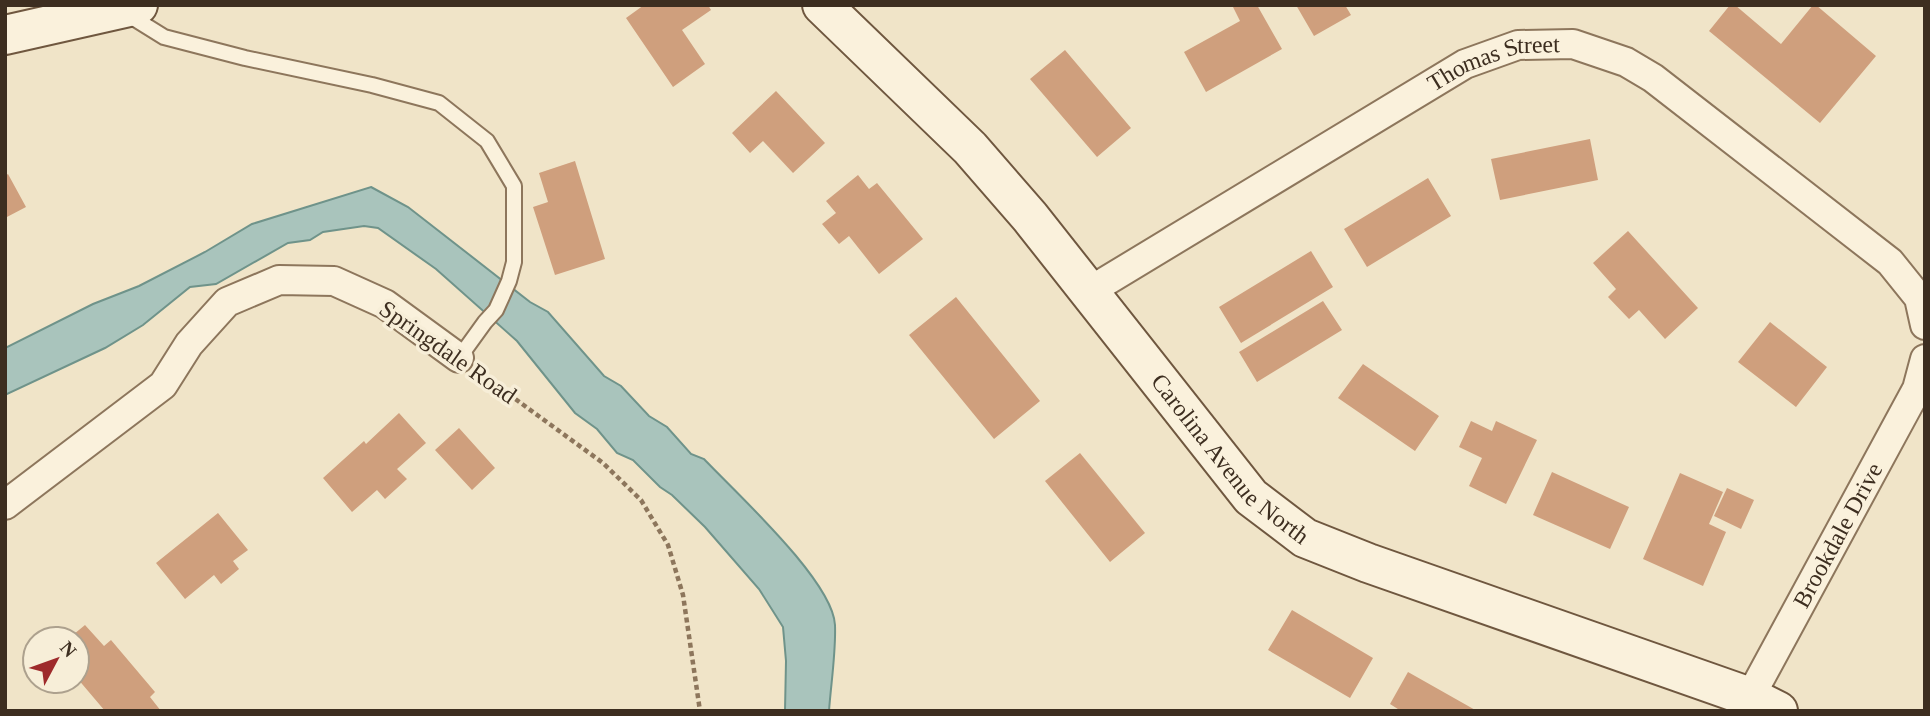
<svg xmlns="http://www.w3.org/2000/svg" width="1930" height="716" font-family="Georgia,serif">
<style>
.water{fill:#a9c4bc;stroke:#6f938a;stroke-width:2}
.building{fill:#cf9f7d}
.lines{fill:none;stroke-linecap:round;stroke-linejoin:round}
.lane-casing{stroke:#8d765c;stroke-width:18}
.street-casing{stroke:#8d765c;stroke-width:32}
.secondary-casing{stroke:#6f573f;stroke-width:42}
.path{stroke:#8d765c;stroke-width:4.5;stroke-dasharray:5 3.5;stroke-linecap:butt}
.lane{stroke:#faf1dc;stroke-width:14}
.street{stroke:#faf1dc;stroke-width:28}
.secondary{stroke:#faf1dc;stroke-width:38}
.labels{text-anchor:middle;stroke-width:7;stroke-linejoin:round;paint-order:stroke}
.street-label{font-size:24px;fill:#3d2e20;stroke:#f7eed8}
</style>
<rect width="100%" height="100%" fill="#f0e4c8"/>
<!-- water -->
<path class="water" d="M371,187l37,20 122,95 18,10 56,64 17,10 28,30 18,11 24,27 13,5c32,34 129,122 131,166 1,28 -4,58 -6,86h-44l1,-50 -3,-34 -24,-38 -54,-62 -33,-32 -12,-8 -27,-27 -16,-7 -20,-24 -22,-16 -58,-72 -81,-72 -58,-41 -14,-2 -41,6 -13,8 -22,3 -72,41 -26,3 -47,38 -38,23 -100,47v-47l88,-44 46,-18 66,-34 47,-28z"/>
<!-- building -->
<path class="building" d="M644,5h64l3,5 -29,20 23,34 -32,23 -47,-69z
M1232,5h25l25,44 -76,43 -22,-40 56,-31z
M1296,5h49l6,10 -37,21z
M1730,5h5l46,39 32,-39h3l60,51 -56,67 -111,-92z
M1065,50l66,78 -34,29 -67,-78z
M776,91l49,52 -32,30 -30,-32 -13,12 -18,-20z
M1590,139l8,41 -98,20 -9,-41z
M575,161l30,98 -50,16 -22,-68 15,-5 -9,-29z
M8,174l18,33 -21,11v-42z
M858,175l11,14 8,-6 46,56 -44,35 -30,-38 -10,8 -17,-20 14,-11 -10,-12z
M1428,178l23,38 -84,51 -23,-38z
M1628,231l70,77 -33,31 -26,-29 -10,9 -21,-22 8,-8 -23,-26z
M1311,251l22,36 -92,56 -22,-36z
M956,297l84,104 -46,38 -85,-104z
M1323,301l19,29 -85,52 -18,-30z
M1770,322l57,45 -31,40 -58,-45z
M1363,364l76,52 -24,35 -77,-53z
M399,413l27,30 -29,26 10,10 -22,20 -8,-9 -25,22 -29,-34 41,-37 2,3z
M1471,421l21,10 4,-10 41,19 -31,64 -37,-18 13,-28 -23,-11z
M459,428l36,40 -23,22 -37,-40z
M1080,453l65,80 -35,29 -65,-81z
M1552,472l77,35 -19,42 -77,-34z
M1680,473l43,19 -14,32 17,8 -23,54 -60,-27z
M1727,488l27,12 -13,29 -27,-13z
M218,513l30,37 -15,11 6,8 -18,15 -7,-9 -29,24 -29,-36z
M1292,610l81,48 -23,40 -82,-48z
M85,625l19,21 7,-6 44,52 -5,5 11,14h-56l-28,-33v-39h-9z
M1408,672l69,39h-76l-11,-7z"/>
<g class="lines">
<!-- lane casing -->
<g class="lane-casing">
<path id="lane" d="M127,14l37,23 81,21 127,27 67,18 48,38 27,45v76l-5,19 -13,29 -11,12 -26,36"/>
</g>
<!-- street casing -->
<g class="street-casing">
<g id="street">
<path id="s1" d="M1088,292l377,-228 53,-19 55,-1 53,18 27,16 237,184 29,36 6,27"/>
<path d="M5,505l158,-120 26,-41 38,-42 52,-22 55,1 51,23 74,54"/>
<path id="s2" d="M1750,697l167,-308 8,-30"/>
</g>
</g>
<!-- secondary casing -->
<g class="secondary-casing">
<g id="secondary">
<path id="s3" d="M822,5l148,143 60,69 221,280 54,41 63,25 382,134 28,14"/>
<path d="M5,35l133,-30"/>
</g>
</g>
<!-- path -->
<path class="path" d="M481,374l122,89 38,37 27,45 15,50 17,116"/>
<!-- lane -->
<use href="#lane" class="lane"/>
<!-- street -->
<use href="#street" class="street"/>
<!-- secondary -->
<use href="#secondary" class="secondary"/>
</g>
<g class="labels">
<!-- street labels -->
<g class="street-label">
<text dy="8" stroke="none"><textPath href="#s1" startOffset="469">Thomas Street</textPath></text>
<text transform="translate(448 352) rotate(35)" y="8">Springdale Road</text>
<text dy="8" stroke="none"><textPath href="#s3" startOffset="612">Carolina Avenue North</textPath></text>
<text dy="8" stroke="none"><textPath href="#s2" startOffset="184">Brookdale Drive</textPath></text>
</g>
</g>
<!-- border -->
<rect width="1930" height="716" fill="none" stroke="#3d2e20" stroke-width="14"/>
<!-- north arrow -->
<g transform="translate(56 660) rotate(49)"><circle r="33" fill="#f7eed8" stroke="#ada18e" stroke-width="2"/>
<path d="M0-5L12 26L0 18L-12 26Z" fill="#9e2a2b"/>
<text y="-10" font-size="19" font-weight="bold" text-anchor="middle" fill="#3d2e20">N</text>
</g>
</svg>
